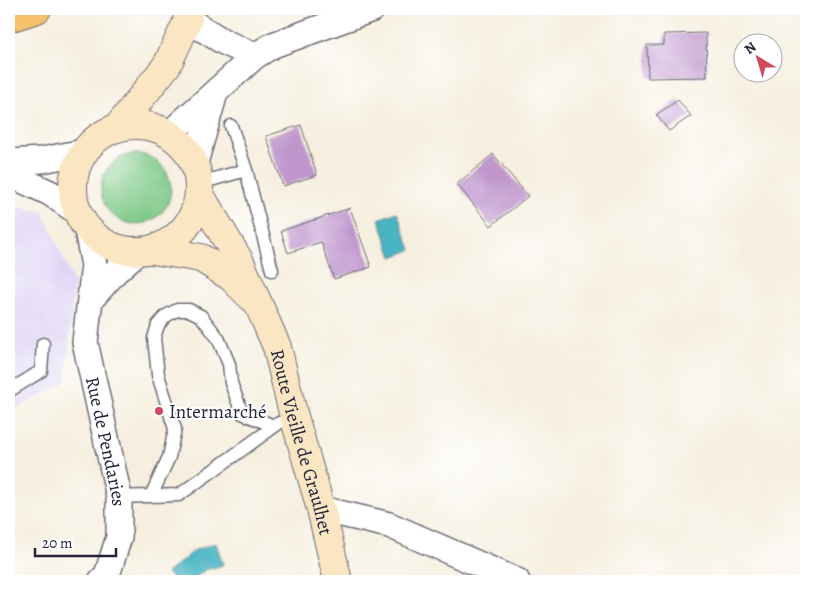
<svg xmlns="http://www.w3.org/2000/svg" width="815" height="590" font-family="Alegreya,serif">
<style>
.built{fill:#dfd5f5}
.green{fill:#7dc886;stroke:#507560}
.water{fill:#48b5c3;stroke:#356c7f}
.building{fill:#bf97cd}
.lines{fill:none;stroke-linecap:round;stroke-linejoin:round}
.service-casing{stroke:#6c6a74;stroke-width:15}
.minor-casing{stroke:#6c6a74;stroke-width:28}
.secondary-casing{stroke:#6c6a74;stroke-width:30}
.trunk-casing{stroke:#6c6a74;stroke-width:30}
.service{stroke:#fff;stroke-width:12}
.minor{stroke:#fff;stroke-width:25}
.secondary{stroke:#fbe6c4;stroke-width:28}
.trunk{stroke:#f5c16b;stroke-width:28}
.poi-dot{fill:#d1495b;stroke:#fff;stroke-width:2}
.labels{text-anchor:middle;stroke-width:4;stroke-linejoin:round;paint-order:stroke}
.poi-label{font-size:19px;fill:#22223b;stroke:#fff;text-anchor:start}
.street-label{font-size:19px;fill:#22223b;stroke:#fff}
</style>
<rect width="100%" height="100%" fill="#fff"/>
<filter id="ink" filterUnits="userSpaceOnUse"><feTurbulence type="fractalNoise" baseFrequency=".02" numOctaves="2"/><feDisplacementMap in="SourceGraphic" scale="10" xChannelSelector="R" yChannelSelector="G"/><feConvolveMatrix kernelMatrix="1 2 1 2 8 2 1 2 1" color-interpolation-filters="sRGB"/></filter>
<filter id="wash" filterUnits="userSpaceOnUse"><feTurbulence type="fractalNoise" baseFrequency=".0096" numOctaves="4" result="noise"/><feDisplacementMap in="SourceGraphic" scale="20" xChannelSelector="R" yChannelSelector="G"/><feGaussianBlur stdDeviation="1.12" result="paint"/><feColorMatrix in="noise" values="0 0 0 0 0 0 0 0 0 0 0 0 0 0 0 0 0 1.4 0 .05"/><feComposite in="paint" operator="in"/></filter>
<g filter="url(#wash)">
<rect width="100%" height="100%" fill="#f6efdf"/>
<!-- built -->
<path class="built" d="M9,204l34,8 31,71 -8,99 -57,31z"/>
<!-- green -->
<path class="green" d="M101 189a35 35 0 1 1 70 0a35 35 0 1 1-70 0Z"/>
<!-- water -->
<path class="water" d="M397,212l14,38 -19,7 -13,-38z
M216,543l7,22 -18,5 -14,11h-16l-8,-8 28,-23z"/>
<g id="blocks">
<!-- building -->
<path class="building" d="M706,33l1,44 -59,1 -1,-33h17v-11z
M678,100l13,16 -22,15 -13,-16z
M301,125l16,50 -34,11 -17,-50z
M493,154l35,42 -37,30 -34,-42z
M350,208l21,59 -37,12 -13,-37 -33,11 -7,-22z"/>
</g>
</g>
<g filter="url(#ink)">
<use href="#blocks" fill-opacity="0" stroke="#6c6a74" stroke-width="1"/>
<g class="lines">
<!-- service casing -->
<g class="service-casing">
<path id="service" d="M231,126l15,44 26,100
M200,183l46,-13
M9,391l32,-20 2,-27
M151,496l18,-39 6,-28 -17,-54 -4,-37 4,-13 8,-9 11,-6h12l12,6 17,22 11,26 2,19 11,30 32,13
M119,497l60,-2 100,-72"/>
</g>
<!-- minor casing -->
<g class="minor-casing">
<g id="minor">
<path d="M188,20l36,22 31,14"/>
<path d="M169,134l86,-78 18,-11 99,-36"/>
<path d="M9,162l33,-2 42,-8"/>
<path d="M195,163l20,-70"/>
<path d="M9,174l41,19 26,18"/>
<path id="s1" d="M87,230l7,35 -9,77 34,155v40l-12,38 -6,6"/>
<path d="M91,299l25,-28 21,-19"/>
<path d="M321,509l68,16 128,56"/>
</g>
</g>
<!-- secondary casing -->
<g class="secondary-casing">
<g id="secondary">
<circle cx="136" cy="188" r="63"/>
<path d="M117,128l50,-63 21,-45 -2,-11"/>
<path id="s2" d="M200,195l40,67 37,85 16,66 28,96 17,72"/>
<path d="M153,250l48,8 30,19 20,20"/>
</g>
</g>
<!-- trunk casing -->
<g class="trunk-casing">
<path id="trunk" d="M9,18l28,-9"/>
</g>
<!-- service -->
<use href="#service" class="service"/>
<!-- minor -->
<use href="#minor" class="minor"/>
<!-- secondary -->
<use href="#secondary" class="secondary"/>
<!-- trunk -->
<use href="#trunk" class="trunk"/>
</g>
</g>
<!-- markers -->
<circle class="poi-dot" cx="159" cy="411" r="5"/>
<g class="labels">
<!-- poi labels -->
<g class="poi-label">
<text x="169" y="418">Intermarché</text>
</g>
<!-- street labels -->
<g class="street-label">
<text dy="7" stroke="none"><textPath href="#s1" startOffset="215">Rue de Pendaries</textPath></text>
<text dy="7" stroke="none"><textPath href="#s2" startOffset="269">Route Vieille de Graulhet</textPath></text>
</g>
</g>
<!-- margin -->
<rect width="815" height="590" fill="none" stroke="#fff" stroke-width="30"/>
<!-- north arrow -->
<g transform="translate(758 58) rotate(322)"><circle r="24" fill="#ffffff" stroke="#a7a7b1"/>
<path d="M0-4L9 19L0 12L-9 19Z" fill="#d1495b"/>
<text y="-8" font-size="14" font-weight="bold" text-anchor="middle" fill="#22223b">N</text>
</g>
<!-- scale -->
<path d="M35 548v8h81v-8" fill="none" stroke="#22223b" stroke-width="2.5"/>
<text x="42" y="548" font-size="15" fill="#22223b" stroke="#ffffff" stroke-width="4" paint-order="stroke">20 m</text>
</svg>
